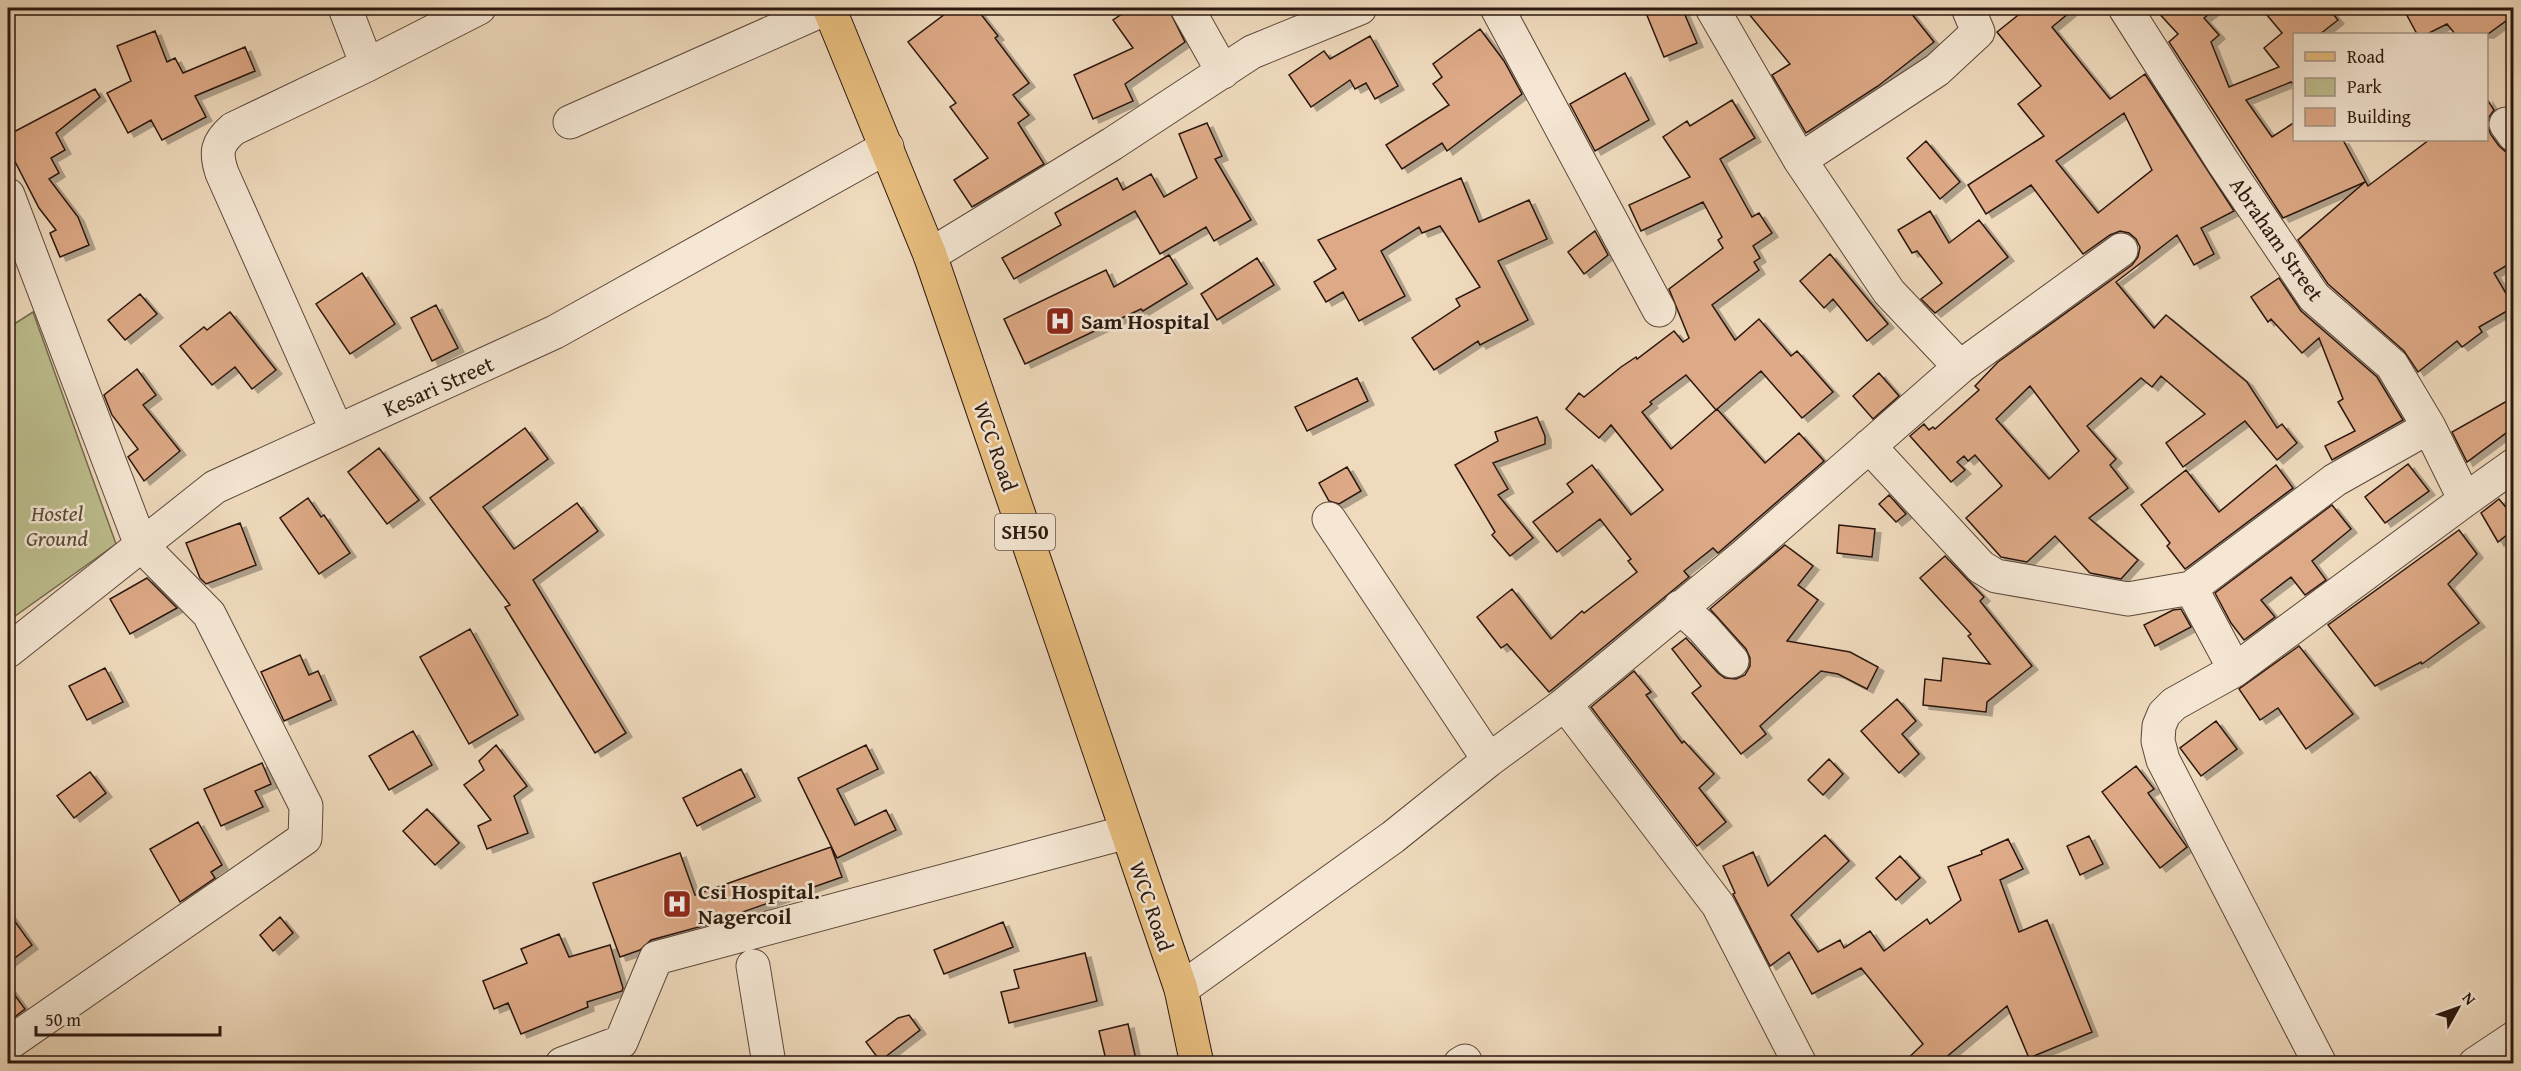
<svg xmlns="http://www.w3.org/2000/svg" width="2521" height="1071" font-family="'Gentium Book Plus',serif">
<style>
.park{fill:#bdbe8e;stroke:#746b4e;stroke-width:1.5}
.building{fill:#dda986;stroke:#2b180f;stroke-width:1.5;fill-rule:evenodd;filter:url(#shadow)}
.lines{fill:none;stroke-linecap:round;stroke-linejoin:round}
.minor-casing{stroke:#5c483a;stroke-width:35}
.major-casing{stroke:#2b180f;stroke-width:35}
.minor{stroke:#f5e7d4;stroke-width:33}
.major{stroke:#e8bd7e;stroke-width:33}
.labels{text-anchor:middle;stroke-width:5;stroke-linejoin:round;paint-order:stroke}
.shield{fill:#f5e7d4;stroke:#68564a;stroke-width:1.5}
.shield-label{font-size:21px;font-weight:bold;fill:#2b180f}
.street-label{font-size:22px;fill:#2b180f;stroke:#f5e7d4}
.poi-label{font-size:22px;font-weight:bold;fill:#2b180f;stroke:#f5e7d4;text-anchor:start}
.park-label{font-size:22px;font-style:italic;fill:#574a35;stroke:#f5e7d4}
</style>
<defs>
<filter id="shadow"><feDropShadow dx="6" dy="4" stdDeviation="0" flood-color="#0004"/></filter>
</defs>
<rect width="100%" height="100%" fill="#efdabd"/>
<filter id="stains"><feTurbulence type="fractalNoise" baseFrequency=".00333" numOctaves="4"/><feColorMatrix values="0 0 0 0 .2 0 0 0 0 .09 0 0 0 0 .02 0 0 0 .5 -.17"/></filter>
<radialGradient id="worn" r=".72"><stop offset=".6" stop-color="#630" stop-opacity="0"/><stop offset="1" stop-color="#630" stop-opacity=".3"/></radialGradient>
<!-- park -->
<path class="park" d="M33,312l83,232 -108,77v-293z"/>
<!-- building -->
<path class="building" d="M953,8h23l22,28 -3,2 34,45 -16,12 16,20 -11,8 26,41 -72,43 -18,-27 34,-22 -38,-51 6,-4 -48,-61z
M1131,8h37l17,34 -60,42 8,17 -40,18 -19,-44 59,-27 -20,-28z
M1644,8h38l15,35 -33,14z
M1744,8h163l27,34 -56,44 -72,47 -34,-58 18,-11z
M2027,8h48l-23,19 58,72 35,-25 89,137 -33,17 13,26 -20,11 -17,-30 -61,47 38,46 12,-13 81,67 30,46 5,-4 15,19 -20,17 -32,-39 -62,46 -17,-24 39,-29 -44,-38 -9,11 -11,-9 -54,48 29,33 -6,6 18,23 -39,30 49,42 -17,19 -31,-6 -35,-37 -28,26 -26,-5 -35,-39 36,-32 -27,-31 -7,6 -4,-5 -7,6 8,8 -14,12 -41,-46 14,-12 5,6 4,-3 2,2 44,-39 -4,-4 23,-24 134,-97 6,-8 2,-10 -4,-8 -7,-6 -9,-2 -10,4 -27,19 -52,-69 -45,29 -18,-29 76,-49 -26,-32 23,-18 -44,-54zM2124,113l28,57 -54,43 -42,-52zM2030,386l49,65 -30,28 -53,-60z
M2154,8h63l-13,10 15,17 -8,7 18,45 50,-20 -15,-19 18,-15 -21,-25h67l10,12 -18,14h-25v52l-4,-4 -45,18 26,37 23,-15v18h48l25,46 61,-46h58v-41l7,11 -5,7 -2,8 4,10 8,11 7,6 8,1v108l-20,12 20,34 -35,20 3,5 -20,15 -5,-6 -39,31 -14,-21 -76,-67 -30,-44 67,-58 -82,36 -114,-176 9,-8z
M2403,8h111v7l-26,19h-33l-8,-10 -20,10h-10z
M1480,29l24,32 18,33 -75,57 -5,-8 -40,26 -16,-24 63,-40 -16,-21 9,-7 -9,-13z
M155,31l12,31 8,-4 8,15 62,-26 10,24 -60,25 11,21 -44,23 -11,-20 -23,13 -21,-40 24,-12 -14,-35z
M1370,36l28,50 -23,13 -9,-16 -11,6 -5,-9 -39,27 -22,-32 35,-24 6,8z
M1625,73l24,47 -54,31 -25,-47z
M95,89l5,8 -44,36 9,17 -14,8 8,15 -10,6 29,38 11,28 -29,12 -10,-24 6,-3 -17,-22 -31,-60v-13z
M1732,100l23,38 -35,21 32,58 7,-4 13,20 -19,13 7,12 -6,4 5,8 -47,35 23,35 24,-21 32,37 6,-5 36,41 -31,26 -41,-47 -45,39 -30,-35 -36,27 2,2 -10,8 29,37 46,-40 48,54 34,-30 25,28 -106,92 -5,-5 -29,23 5,6 -140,115 -42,-48 -6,4 -24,-31 35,-28 39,50 31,-28 2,2 53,-41 -9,-11 3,-2 -31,-40 -43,33 -24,-30 40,-30 -6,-8 25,-19 39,50 32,-25 -52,-65 -12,13 -33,-29 13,-16 5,4 37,-30 15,-10 1,2 37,-28 9,11 6,-4 -20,-49 54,-41 -5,-8 4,-3 -19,-35 -62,29 -12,-26 61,-28 -27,-40 24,-16 3,5z
M1207,123l15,33 -7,3 36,61 -37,21 -8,-14 -46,27 -25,-43 -121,68 -12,-21 59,-33 -6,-12 62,-35 6,12 28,-16 13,23 33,-19 -18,-44z
M1926,141l34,41 -20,17 -33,-41z
M1461,178l18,44 50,-22 18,39 -49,22 30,59 -48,25 -2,-4 -44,29 -22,-32 48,-32 -4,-7 24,-12 -40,-61 -18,7 -3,-6 -38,24 24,45 -46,25 -16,-29 -17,10 -12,-20 22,-13 -18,-29z
M1930,211l19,32 30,-23 29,37 -73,56 -14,-14 21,-16 -25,-32 -5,2 -14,-23z
M1595,231l13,24 -24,19 -16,-22z
M1830,254l58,70 -21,17 -34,-42 -9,9 -24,-27z
M1169,255l18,29 -44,27 -2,-2 -116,55 -21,-45 102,-49 8,17z
M1257,258l17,27 -57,35 -16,-26z
M362,273l33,51 -45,30 -34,-50z
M2279,278l22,33 76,66 26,43 -71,40 -7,-14 30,-15 -17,-29 5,-3 -24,-61 -17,15 -31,-34 -3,3 -17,-25z
M140,294l17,20 -32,26 -17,-20z
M436,305l22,43 -26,13 -21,-43z
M230,312l46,58 -24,19 -17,-22 -23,18 -32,-39 24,-19 3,3z
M137,369l19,26 -13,10 37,46 -36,30 -16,-24 10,-8 -26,-34 -8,-20z
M1879,373l20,23 -26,23 -20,-23z
M1357,378l11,23 -61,30 -12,-24z
M2514,397v30l-47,35 -15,-30z
M1537,417l8,19v8l-52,19 15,26 -10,6 35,43 -23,18 -18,-21 3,-3 -40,-67 43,-24 -3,-9z
M525,428l23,31 -65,48 31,42 63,-46 21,28 -65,49 93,153 -31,20 -90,-146 5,-2 -80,-107z
M379,448l40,52 -32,24 -39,-52z
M2408,464l21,27 -44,32 -20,-26z
M2276,465l17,23 -108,81 -18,-23 3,-3 -29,-38 45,-35 33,42z
M1347,467l14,24 -22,13 -10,-3 -10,-18z
M1889,495l17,19 -10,8 -17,-18z
M308,498l13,19 3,-2 26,38 -31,21 -39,-56z
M2499,499l15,18v12l-16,13 -17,-29z
M2332,505l19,24 -39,32 14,19 -21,15 -14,-18 -30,23 14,17 -31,23 -13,-17 -16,-30z
M240,523l16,42 -50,19 -6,-6 -14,-35z
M1839,525l36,4 -3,28 -35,-4z
M2459,530l18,24 -29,30 31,39 -57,41 -1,-2 -46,24 -47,-61z
M1785,545l28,21 -15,19 20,15 -31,41 63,11 28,15 -11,22 -29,-15 -17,-3 -61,55 6,8 -25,20 -49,-61 9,-7 -29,-37 14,-11 32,35 7,5 11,1 9,-4 5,-9v-8l-4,-9 -36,-40z
M1945,556l39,41 -4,4 52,65 -45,36 -1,10 -63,-7 2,-26 16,2 2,-23 47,6 -22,-28 3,-2 -51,-56z
M147,578l30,30 -47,26 -20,-35z
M2181,609l10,18 -36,19 -11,-21 29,-15z
M470,629l48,86 -49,29 -49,-87z
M2299,646l54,68 -47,35 -28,-41 -18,12 -21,-31z
M300,655l9,20 9,-4 13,29 -47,21 -23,-49z
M105,668l18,34 -36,18 -18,-34z
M1634,671l17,21 -5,3 36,48 2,-2 30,33 -15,14 27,34 -29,24 -106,-139z
M1897,699l19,22 -14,13 17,20 -20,19 -38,-42z
M2216,721l21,28 -36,27 -21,-28z
M413,731l19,34 -43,25 -20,-34z
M496,745l31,41 -13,10 14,37 -41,16 -9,-23 13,-6 -27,-35 20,-15 -5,-9z
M866,745l12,24 -41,20 18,36 31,-15 10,20 -59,28 -39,-80z
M1829,759l14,15 -20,21 -15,-15z
M262,763l9,21 -16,7 8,16 -42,19 -17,-37z
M2136,766l18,23 -6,4 39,54 -27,21 -58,-76z
M741,769l14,28 -58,29 -14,-28z
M90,772l16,21 -32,25 -17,-22z
M427,809l32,34 -24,22 -32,-34z
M198,822l24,43 -11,7 4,6 -35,24 -30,-53z
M1825,835l24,26 -58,54 27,37 22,-12 4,8 26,-17 14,20 43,-32 3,5 31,-24 -13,-33 34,-13 -1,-3 27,-12 15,30 -23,11 19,52 28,-12 45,112 -63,26 -22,-52 -69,58h-36l21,-20 -62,-76 -49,26 -23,-42 -19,14 -37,-72 2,-1 -12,-27 30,-14 15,34z
M2089,836l14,28 -23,11 -13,-29z
M831,847l11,30 -136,48 -55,15 -11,10 -20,7 -27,-74 87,-30 15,42z
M1900,856l20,22 -24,22 -20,-22z
M8,912l24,33 -24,18z
M280,917l13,16 -20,18 -13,-16z
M1003,922l10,25 -69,27 -10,-24z
M559,934l10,23 41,-12 13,43 -1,3 -35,11 1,5 -67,27 -13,-31 -14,6 -11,-28 44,-18 -6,-14z
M1085,953l12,48 -88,22 -8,-31 18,-4 -5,-18z
M8,986l17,23 -17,13z
M909,1015l11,15 -40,31 -14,-19 32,-24z
M1128,1024l9,40h-30l-8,-33z"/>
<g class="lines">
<!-- minor casing -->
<g class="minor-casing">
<path id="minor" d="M345,8l22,57
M1187,8l36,64
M1497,8l162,302
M1712,8l88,152 89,132 71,75
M2125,8l98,154 91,135 78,68 37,62 36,73 49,-35
M570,122l257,-114
M2506,124l8,11
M1800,160l137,-90 41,-38 -10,-24
M8,195l133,350 68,69 97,192 -1,32 -297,206
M930,255l182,-111 140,-92 108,-44
M337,431l-115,-258c-7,-21 -5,-30 11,-44l134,-64 112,-57
M1869,446l112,121 15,9 132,23 63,-11 144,-108 94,-53
M1329,519l160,241
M2191,588l44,82
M1680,607l23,21 29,33
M8,651l207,-164 340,-155 332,-185
M1565,704l153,201 82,159
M753,966l16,98
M1181,989l212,-152 96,-77 76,-56 180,-149 215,-188 161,-117
M562,1064l59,-22 35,-84 471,-126
M1460,1064l5,-3 1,3
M2320,1064l-157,-304 -5,-19 1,-15 5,-12 10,-10 61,-34 230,-170
M2475,1064l39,-26"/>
</g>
<!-- major casing -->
<g class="major-casing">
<path id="major" d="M829,8l101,247 251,734 16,75"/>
</g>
<!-- minor -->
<use href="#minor" class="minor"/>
<!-- major -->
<use href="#major" class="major"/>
</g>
<!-- icons -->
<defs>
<g id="hospital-square" transform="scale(1.5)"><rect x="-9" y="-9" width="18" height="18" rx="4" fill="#8f2418" stroke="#f5e7d4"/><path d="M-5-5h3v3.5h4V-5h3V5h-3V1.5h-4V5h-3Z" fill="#fff"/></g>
</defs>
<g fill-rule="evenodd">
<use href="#hospital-square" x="1060" y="321"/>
<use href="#hospital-square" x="677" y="904"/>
</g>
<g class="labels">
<!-- shield labels -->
<rect class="shield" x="995" y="514" width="60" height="36" rx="4.5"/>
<g class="shield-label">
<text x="1025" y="539">SH50</text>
</g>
<!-- street labels -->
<g class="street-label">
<text transform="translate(2277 239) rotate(55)" y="8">Abraham Street</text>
<text transform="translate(438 386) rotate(-24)" y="8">Kesari Street</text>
<text transform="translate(996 446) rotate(71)" y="8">WCC Road</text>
<text transform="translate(1152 906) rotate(71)" y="8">WCC Road</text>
</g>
<!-- poi labels -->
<g class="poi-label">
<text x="1081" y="329">Sam Hospital</text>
<text x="698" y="899">Csi Hospital.<tspan x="698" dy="25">Nagercoil</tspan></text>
</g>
<!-- park labels -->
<g class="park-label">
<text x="57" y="521">Hostel<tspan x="57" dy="25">Ground</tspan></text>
</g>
</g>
<!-- margin -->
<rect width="2521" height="1071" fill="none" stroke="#efdabd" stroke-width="30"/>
<rect x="9" y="9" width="2503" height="1053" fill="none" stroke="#2b180f" stroke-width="3"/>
<rect x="15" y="15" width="2491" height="1041" fill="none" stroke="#2b180f" stroke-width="1.5"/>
<!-- legend -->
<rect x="2293" y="33" width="195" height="108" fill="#f5e7d4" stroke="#a49485" stroke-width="1.5"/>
<rect x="2305" y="52" width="30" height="9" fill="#e8bd7e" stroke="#a49485" stroke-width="1.5"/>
<text x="2347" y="63" font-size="18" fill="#2b180f">Road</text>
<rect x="2305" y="78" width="30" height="18" fill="#bdbe8e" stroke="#a49485" stroke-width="1.5"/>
<text x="2347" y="93" font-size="18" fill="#2b180f">Park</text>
<rect x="2305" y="108" width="30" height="18" fill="#dda986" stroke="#a49485" stroke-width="1.5"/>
<text x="2347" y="123" font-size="18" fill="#2b180f">Building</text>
<!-- north arrow -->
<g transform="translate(2458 1008) rotate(50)" stroke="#f5e7d4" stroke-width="4.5" paint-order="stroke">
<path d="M0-4.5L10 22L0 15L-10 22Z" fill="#2b180f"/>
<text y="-9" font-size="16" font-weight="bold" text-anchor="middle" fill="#2b180f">N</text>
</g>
<!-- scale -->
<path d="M36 1026v9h184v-9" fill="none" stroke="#2b180f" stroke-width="3"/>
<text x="45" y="1026" font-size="18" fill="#2b180f" stroke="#f5e7d4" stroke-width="4.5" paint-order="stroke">50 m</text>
<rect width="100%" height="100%" filter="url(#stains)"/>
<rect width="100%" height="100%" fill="url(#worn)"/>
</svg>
